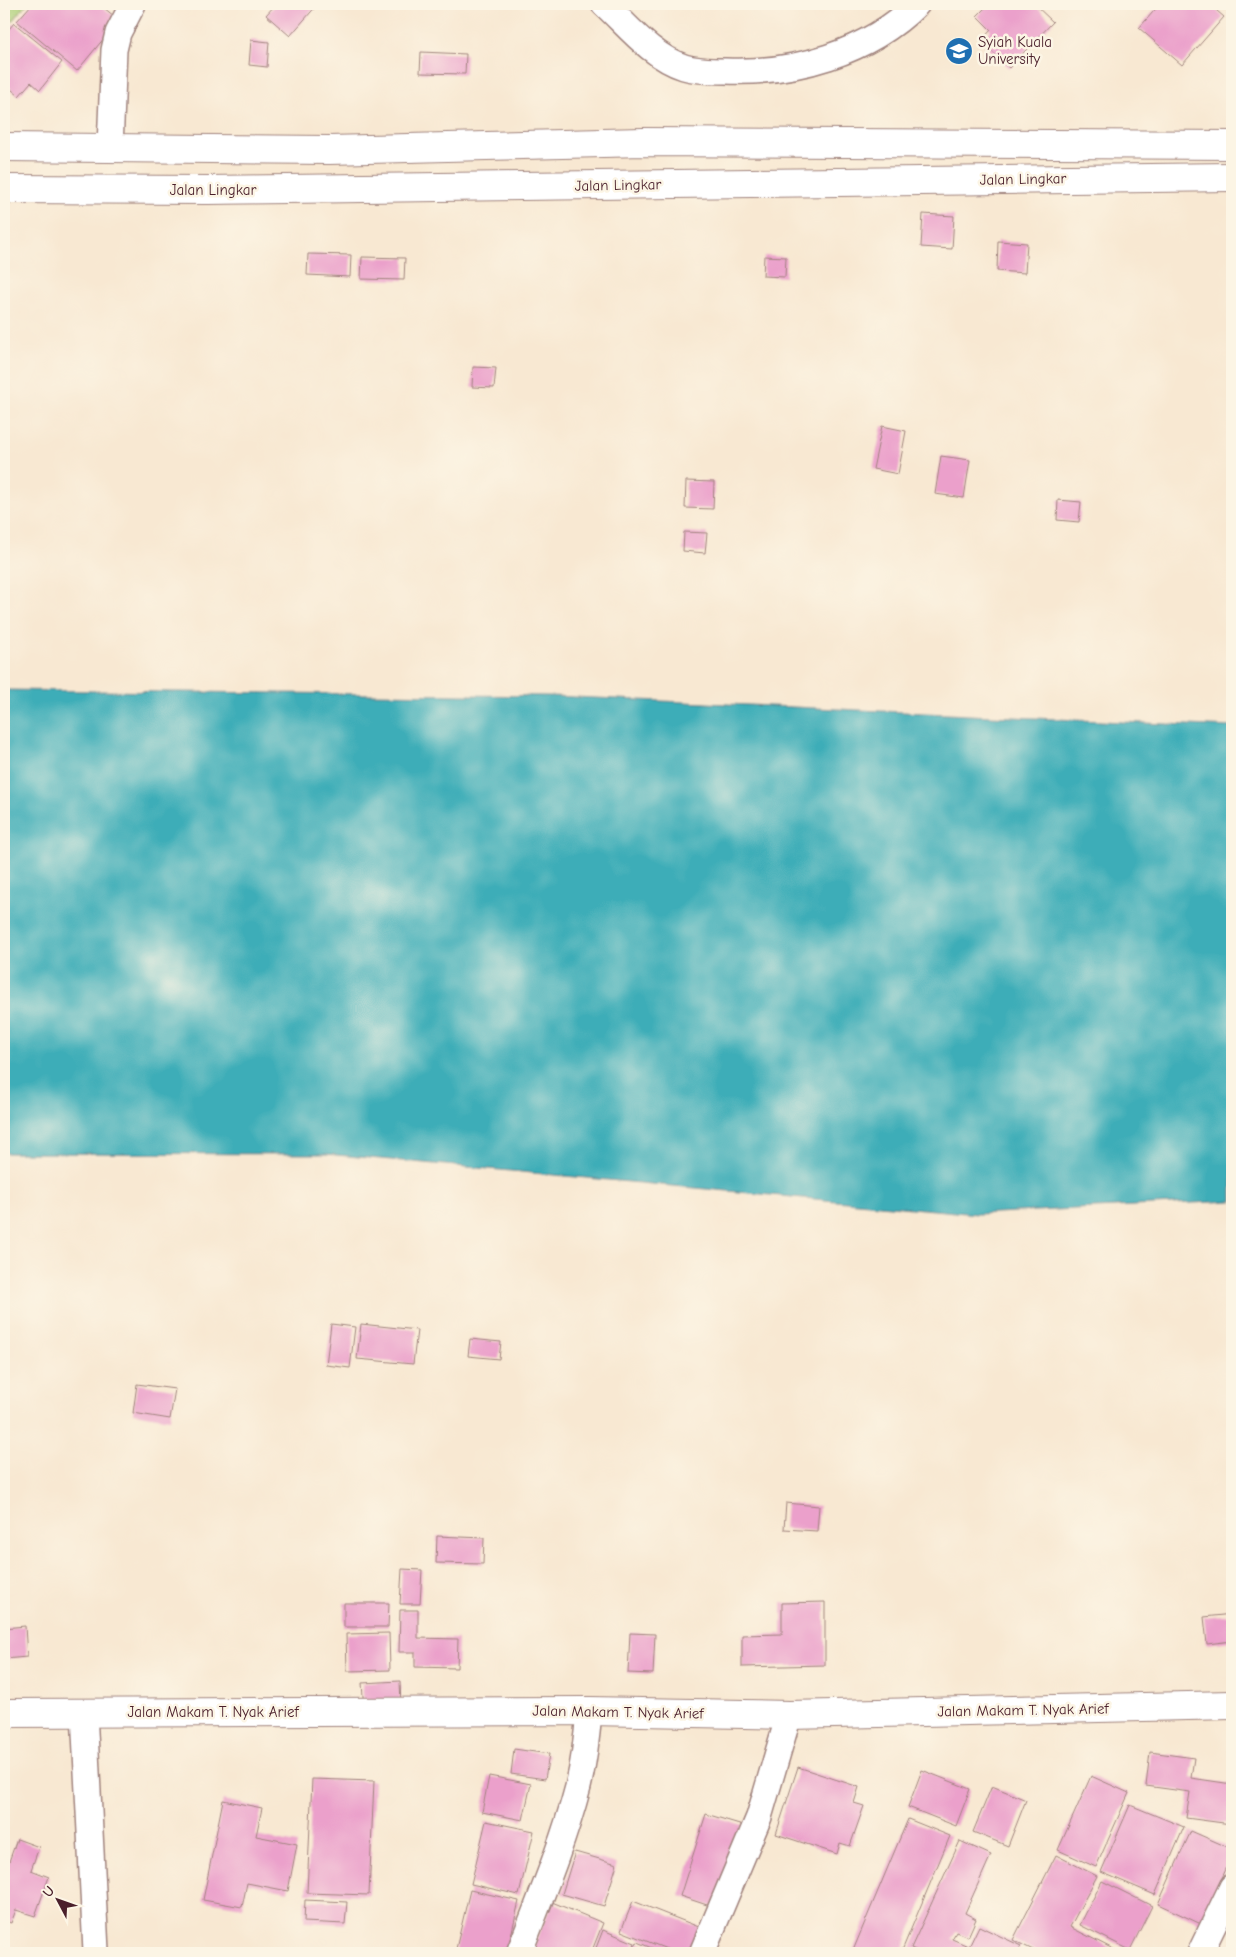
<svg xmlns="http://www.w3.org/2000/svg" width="1236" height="1957" font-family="'Comic Neue',sans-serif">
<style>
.green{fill:#aed079;stroke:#7c7852}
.water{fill:#3cadb8;stroke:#436672}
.building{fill:#eba0cb}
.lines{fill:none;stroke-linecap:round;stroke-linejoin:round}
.street-casing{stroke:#a1847e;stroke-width:28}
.secondary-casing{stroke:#a1847e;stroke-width:30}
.street{stroke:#fff;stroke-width:25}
.secondary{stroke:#fff;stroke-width:28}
.labels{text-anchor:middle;stroke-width:5;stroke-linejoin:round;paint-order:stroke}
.poi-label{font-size:15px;fill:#4a1f2b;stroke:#fcf5e5;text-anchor:start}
.street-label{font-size:15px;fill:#4a1f2b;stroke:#fcf5e5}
</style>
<rect width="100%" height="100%" fill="#fcf5e5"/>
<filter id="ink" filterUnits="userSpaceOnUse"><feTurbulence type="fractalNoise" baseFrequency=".02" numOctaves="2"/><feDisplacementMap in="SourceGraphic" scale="10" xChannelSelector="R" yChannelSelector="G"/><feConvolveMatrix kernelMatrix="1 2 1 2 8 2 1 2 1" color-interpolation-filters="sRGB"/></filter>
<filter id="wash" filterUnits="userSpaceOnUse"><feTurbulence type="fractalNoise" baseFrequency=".0096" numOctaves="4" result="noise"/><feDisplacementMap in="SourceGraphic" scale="20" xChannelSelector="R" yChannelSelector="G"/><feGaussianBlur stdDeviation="1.12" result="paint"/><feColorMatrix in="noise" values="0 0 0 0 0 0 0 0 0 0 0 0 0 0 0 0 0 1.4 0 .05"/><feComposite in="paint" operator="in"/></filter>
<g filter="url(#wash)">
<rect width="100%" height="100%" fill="#f8e8d2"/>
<!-- green -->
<path class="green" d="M4,4h23l-23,26z"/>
<!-- water -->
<path class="water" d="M4,690l548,6 680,31v474l-255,13 -651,-60 -322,-1z"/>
<g id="blocks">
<!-- building -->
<path class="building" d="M32,4h67l20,16 -42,51 -60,-50z
M276,4h42l-28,32 -24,-21z
M989,4h45l19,18 -44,46 -28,-27 10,-11 -14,-14z
M1160,4h49l15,13 -42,48 -43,-37z
M14,23l48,39 -22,28 -9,-8 -12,14 -15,-13v-48z
M251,40l18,2 -2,25 -18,-2z
M421,52l45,2 -1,20 -45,-1z
M923,214l31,2 -2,33 -31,-2z
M998,241l29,2 -2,30 -28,-2z
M308,254l43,1 -1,22 -43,-2z
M764,256l22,1 -1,20 -22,-1z
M362,257l43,1 -1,22 -43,-1z
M473,367l23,1 -2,20 -22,-1z
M882,426l24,5 -8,43 -25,-5z
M941,456l29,4 -6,38 -29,-4z
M686,481l28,1 -1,27 -28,-1z
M1058,500l23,2 -2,20 -22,-2z
M684,532l23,1 -2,20 -22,-2z
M331,1324l24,3 -5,41 -24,-3z
M361,1324l56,6 -4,34 -56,-5z
M470,1339l31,3 -2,17 -31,-3z
M137,1384l38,5 -5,30 -37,-6z
M786,1503l33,3 -2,25 -33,-2z
M437,1536l47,2 -1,26 -47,-1z
M402,1569l20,1 -2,34h-20z
M825,1602v63l-83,2v-32l40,-1v-31z
M344,1603h45l-1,24h-44z
M400,1610h18v28l40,1 -1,29 -42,-1v-15h-16z
M1232,1614v27l-25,3 -3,-27z
M25,1626l2,31 -23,2v-31z
M389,1633l1,37 -43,1 -1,-37z
M630,1633l25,1 -2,40 -25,-1z
M400,1681l1,27 -37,2 -2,-27z
M514,1749l35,5 -4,25 -34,-5z
M1150,1752l44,6 -3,20 41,6 -1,40 -45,-6 4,-26 -44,-6z
M798,1767l61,20 -5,16 10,3 -14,40 -10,-3 -3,11 -61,-20z
M922,1770l48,19 -14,37 -48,-19z
M489,1776l42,8 -8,36 -41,-8z
M1091,1776l38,17 -33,74 -38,-17z
M312,1779l62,2 -5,114 -62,-2z
M992,1786l34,14 -18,46 -35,-14z
M223,1800l39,8 -6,28 41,8 -9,47 -41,-8 -5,24 -39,-7z
M1130,1805l54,22 -29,68 -54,-23z
M706,1814l37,11 -27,83 -36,-12z
M908,1819l42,17 -49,117h-49z
M486,1821l48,10 -15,64 -48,-11z
M1191,1831l41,18v7l-31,68 -43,-20z
M17,1839l22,8 -8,23 18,7 -14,39 -19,-6 -5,13 -7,-3v-51l2,1z
M960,1841l31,14 -26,58 11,6 -8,18 -12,-5 -4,7 16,7 -4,7h-42l-11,-5z
M575,1852l42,12 -13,42 -42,-12z
M1056,1855l41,21 -27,51 51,26h-82l-26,-13z
M1102,1881l50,25 -22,44 -50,-25z
M470,1890l49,11 -12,52h-52z
M305,1900l42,2 -2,22 -41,-2z
M633,1901l76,30 -9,22h-23l-56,-22z
M552,1902l51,21 -12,30h-59z
M979,1926l42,20 -4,7h-51z
M603,1930l32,13 -4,10h-37z
M637,1942l27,11h-32z"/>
</g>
</g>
<g filter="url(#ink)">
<use href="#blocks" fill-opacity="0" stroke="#a1847e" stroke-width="1"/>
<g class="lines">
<!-- street casing -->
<g class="street-casing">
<path id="street" d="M604,4c23,21 48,53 80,63 13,4 28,4 41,4 69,3 143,-18 192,-67
M110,147l4,-97 4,-17 15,-29
M84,1712l12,239
M519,1953c21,-54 44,-109 59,-166 6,-25 9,-50 11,-76
M702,1953l57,-136 30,-102
M1200,1953l32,-66"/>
</g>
<!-- secondary casing -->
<g class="secondary-casing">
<path id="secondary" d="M4,147l325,3 314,-8 589,3
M4,189l204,1 1024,-13
M4,1713l585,-2 200,4 443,-10"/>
</g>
<!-- street -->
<use href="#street" class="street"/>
<!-- secondary -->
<use href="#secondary" class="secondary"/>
</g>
</g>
<!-- icons -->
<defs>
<g id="university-disc" transform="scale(1.4375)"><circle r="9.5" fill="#1f6fb2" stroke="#fcf5e5"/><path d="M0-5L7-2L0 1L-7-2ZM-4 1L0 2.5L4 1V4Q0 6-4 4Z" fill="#fff"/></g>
</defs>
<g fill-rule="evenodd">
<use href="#university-disc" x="959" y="51"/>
</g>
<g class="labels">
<!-- poi labels -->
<g class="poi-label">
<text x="978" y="47">Syiah Kuala<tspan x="978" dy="17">University</tspan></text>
</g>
<!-- street labels -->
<g class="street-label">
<text transform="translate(1023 179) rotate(-1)" y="5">Jalan Lingkar</text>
<text transform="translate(618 185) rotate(-1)" y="5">Jalan Lingkar</text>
<text x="213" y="195">Jalan Lingkar</text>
<text transform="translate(1023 1710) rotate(-1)" y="5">Jalan Makam T. Nyak Arief</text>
<text x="213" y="1717">Jalan Makam T. Nyak Arief</text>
<text transform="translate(618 1712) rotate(1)" y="5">Jalan Makam T. Nyak Arief</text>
</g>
</g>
<!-- margin -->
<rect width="1236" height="1957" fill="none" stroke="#fcf5e5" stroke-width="20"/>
<!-- north arrow -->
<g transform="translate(58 1900) rotate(311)" stroke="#fcf5e5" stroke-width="4" paint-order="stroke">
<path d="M0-4L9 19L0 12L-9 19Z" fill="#4a1f2b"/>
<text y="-8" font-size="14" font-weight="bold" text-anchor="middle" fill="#4a1f2b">U</text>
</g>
</svg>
